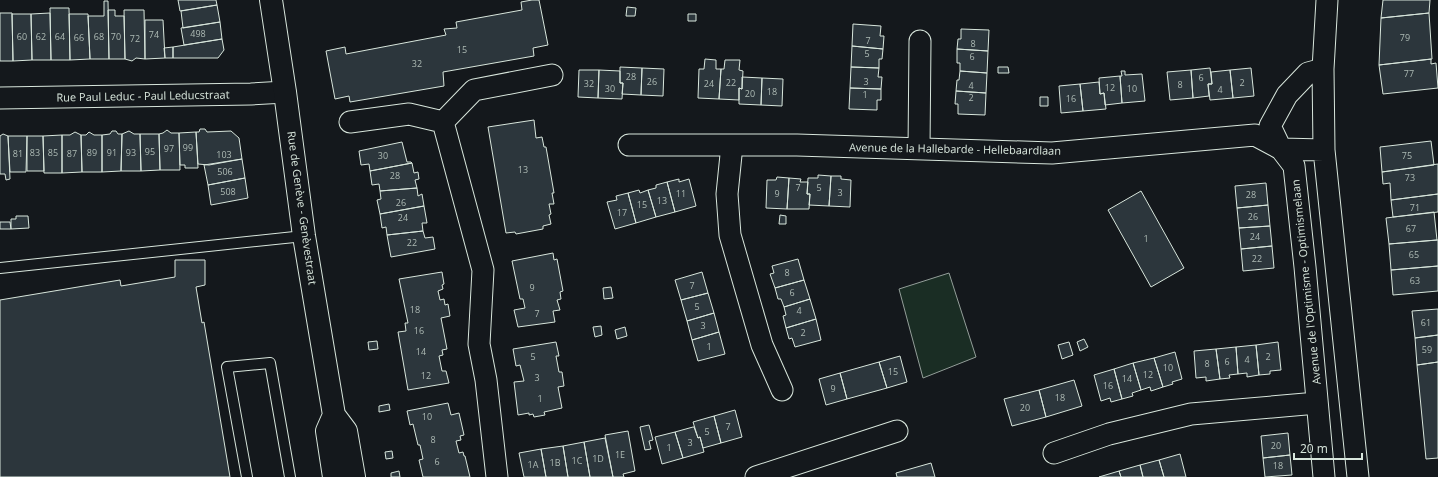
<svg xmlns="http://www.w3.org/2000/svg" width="1438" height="477" font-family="'Open Sans',sans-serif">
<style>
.green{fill:#1a2d24;stroke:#939e99}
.building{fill:#2c363c;stroke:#d8e6dc}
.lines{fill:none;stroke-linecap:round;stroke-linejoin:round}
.lane-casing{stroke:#d8e6dc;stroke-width:12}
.street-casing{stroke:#d8e6dc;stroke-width:23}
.secondary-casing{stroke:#d8e6dc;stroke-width:24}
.lane{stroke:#14181c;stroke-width:10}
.street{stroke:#14181c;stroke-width:21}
.secondary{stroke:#14181c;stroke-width:22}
.labels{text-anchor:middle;stroke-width:3;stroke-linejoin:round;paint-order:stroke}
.number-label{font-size:9px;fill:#adbab4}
.street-label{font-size:11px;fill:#d8e6dc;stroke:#14181c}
</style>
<rect width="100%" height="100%" fill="#14181c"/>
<!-- green -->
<path class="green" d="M949,273l27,84 -53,21 -24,-89z"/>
<!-- building -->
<path class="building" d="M178,0h38l1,5 -37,6z
M532,0h7l9,45 -15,3 1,8 -91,16 1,14 -94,16 -1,-6 -14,3 -9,-48 19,-4 1,7 100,-19 -2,-6 13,-1 -1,-6 66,-12 -1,-8z
M1383,0h47l-1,13 -48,5z
M104,1h4l1,58h-19l-2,-43h16z
M217,5l3,17 -37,6 -2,-17z
M627,7l9,1 -1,8h-9z
M50,8h19l1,52h-19z
M108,10h7v6h9l1,43h-16z
M124,10h20l1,49 -9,-1 -4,3 -7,-2z
M0,13h12l1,48h-13z
M50,13l1,47h-19l-1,-46z
M1429,13l3,46 -53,6 2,-47z
M12,14h19l1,46 -19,1z
M69,14h19l2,45 -20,1z
M688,14h8v7h-8z
M145,20h18l2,38 -20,1z
M220,22l2,17 -38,6 -3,-17z
M853,24l28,2 -1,10h4l-1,13 -31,-3z
M961,29l28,1 -1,21 -31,-2 1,-10h3z
M222,39l2,11 -6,8h-45v-11z
M852,46l31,3 -1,10h-3v9l-28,-1z
M173,47v11h-8l-1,-10z
M957,49l31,2 -1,22 -27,-2v-8h-3z
M705,59l11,1v9h5l-2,30 -21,-1 1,-29h5z
M1431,59v5l5,-1 2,25 -55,6 -4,-29z
M725,60h15l-1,10 4,1 -1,18 -3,-1v12l-20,-1 2,-30h3z
M620,67l22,1 -1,27 -19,-1 1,-11h-3z
M851,67l28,1 -1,9h4l-1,12 -31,-1z
M998,67h10l1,6h-11z
M642,68l22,1 -1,27 -22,-1z
M1210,68l2,16h-4l1,12 -16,2 -2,-28z
M1251,68l3,28 -21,2 -3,-28z
M579,70h20l-1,28 -20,-1z
M599,70l21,1v12h3l-1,16 -24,-1z
M1191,70l2,28 -23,2 -3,-28z
M1230,70l3,28 -23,2 -2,-16h4l-1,-12z
M960,71l27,2 -1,20 -30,-2 1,-11h2z
M1121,71h4v4l17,-1 3,27 -23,2 -2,-27h2z
M1120,76l2,27 -17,2 -1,-12 -4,1 -1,-16z
M742,77l20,1 -1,27 -22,-1v-16l3,1z
M762,78l21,1 -1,27 -21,-1z
M1099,82l1,12 4,-1 2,16 -23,2 -3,-27z
M1080,84l3,27 -22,2 -2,-27z
M850,88l31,1v11h-4v10l-28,-1z
M956,91l30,2 -1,22 -27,-1v-10h-3z
M1040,97h8v9h-8z
M534,120l2,18 6,-1 2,10h2l8,46h-2l2,11h-5l2,10 -2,1 2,9 -8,2v3l-27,5 -1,-2 -9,1 -18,-106z
M200,129h5l2,3 24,-1 8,7 3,21 -33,6 -11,-1 -2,-32h3z
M167,130l4,3h8l1,37h-20l-1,-36 4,-1z
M112,131h4l2,3h4l-1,37 -19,1v-37l8,-1z
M129,131l5,3h6l1,37h-20l1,-37z
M75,132l6,3 1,37 -20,1v-38h8z
M89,132l5,3h8v37h-20l-1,-37h5z
M196,132l2,36h-13v-3h-5l-1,-32z
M3,134l5,2 2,43 -4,1 -1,-6h-5v-38z
M140,134h19l1,36 -19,1z
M62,135v38h-18l-1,-37z
M8,136h19l-1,36h-16z
M27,136h16l1,35h-17z
M1431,141l3,24 -52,7 -2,-25z
M402,142l5,20h4l1,1 -42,8 -1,-7 -8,1 -2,-14z
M242,159l3,19 -37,7 -4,-20z
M412,163l2,10 4,-1 1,7 -4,1 2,8 -37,3 -1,-7 -7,1 -2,-14z
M1438,164v30l-47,6 -1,-17 -7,1 -1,-12z
M818,175l13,1 -2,30 -20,-1 1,-11h-3l1,-16h10z
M831,176h10v3l10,1 -1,27 -21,-1z
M777,177l12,1 -2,31 -21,-1 1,-28h9z
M245,178l3,20 -37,7 -3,-20z
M789,178l12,1 -1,3h8l-1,12h3l-1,15h-22z
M679,179v3l10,-3 7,27 -21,6 -8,-30z
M667,182l8,30 -19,5 -8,-27 8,-2v-3z
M1266,183l2,22 -31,3 -2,-22z
M417,188l1,8 4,-2 2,12 -44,8 -3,-14 4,-1 -1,-8z
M639,190l1,3 8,-3 8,27 -20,6 -8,-30z
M1141,191l43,77 -33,19 -43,-77z
M628,193l8,30 -21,6 -8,-27 10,-2 -1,-4z
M1438,194v18l-45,5 -2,-17z
M1268,205l2,21 -31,2 -2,-20z
M424,206l3,17h-5l1,8 -36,4 -1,-8 -4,1 -2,-14z
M1434,212l3,28 -48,4 -3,-26z
M780,215l6,1v8h-7z
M16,216h12l1,12 -18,1v-10h5z
M0,222h10l1,7h-11z
M1270,226l2,20 -31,3 -2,-21z
M423,231l2,7 8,-1 2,12 -44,8 -4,-22z
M1437,240h1v26l-47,4 -2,-26z
M1272,246l2,22 -31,3 -2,-22z
M553,253l1,7 3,-1 6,32 -3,1 1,7 -4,1 3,10 -7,1 2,11 -37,5 -4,-17 11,-2 -2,-9h-3l-8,-38z
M798,259l6,21 -29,8 -5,-14 4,-1 -2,-7z
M175,260h30v25l-9,2 6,36 2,-1 26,155h-230v-177l120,-20 1,6 54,-9z
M1438,266v25l-45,4 -2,-25z
M442,272l2,12 -2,1 1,4 -5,2 2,9 4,-1 1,6 3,-1 2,12 -9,2 6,31 -5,1 1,5 -4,1 3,15h4l3,12 -41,7 -10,-58 8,-1 -1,-8h3l-9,-44z
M702,272l6,21 -27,7 -6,-20z
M804,280l6,19 -26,8 -3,-8h-3l-3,-11z
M611,287l2,11 -9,1 -1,-11z
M708,293l6,20 -27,8 -6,-21z
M810,299l6,20 -30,9 -3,-12 3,-1 -2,-8z
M1438,309v26l-23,3 -3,-27z
M714,313l5,19 -27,8 -5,-19z
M816,319l5,21 -26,7 -3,-9 -3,1 -3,-11z
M601,326l1,9 -7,2 -2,-10z
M625,327l2,9 -10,3 -2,-9z
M719,332l6,22 -27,7 -6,-21z
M1438,335v27l-21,3 -2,-27z
M1084,339l4,8 -8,4 -3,-9z
M377,341l1,8 -9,1 -1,-8z
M556,342l3,14h-3l3,16h3l2,14 -6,1 4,21 -18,4 1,3 -11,2 -1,-3 -4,1v-2l-11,2 -4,-33 10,-1 -4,-16 -4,1 -3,-17z
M1069,342l4,13 -11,4 -4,-14z
M1278,342l3,28 -11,1v3l-11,1 -3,-30z
M1256,345l3,30 -12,2v-4l-9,1 -2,-27z
M1236,347l2,27 -9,1 1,3 -10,1 -4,-30z
M1216,349l4,30 -14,2v-4l-10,1 -2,-27z
M1175,352l7,27 -10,3 1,2 -10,3 -9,-29z
M900,356l7,26 -20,6 -8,-26z
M1154,358l9,29 -12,4 -1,-4 -9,3 -8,-27z
M879,362l8,26 -40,11 -7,-26z
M1438,362v96l-12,1 -9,-94z
M1133,363l8,27 -9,3 1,3 -11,3 -8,-30z
M1114,369l8,30 -11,3 -1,-4 -9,3 -7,-26z
M840,373l7,26 -21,6 -7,-26z
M1074,380l8,26 -36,11 -7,-27z
M1039,390l7,27 -34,9 -8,-27z
M448,403l3,12 8,-2 5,22 -4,1 1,4 -5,1 3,12 4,-1 1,4h1l5,21h-47l-4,-17 4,-1 -3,-14h-2l-5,-21 -3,1 -3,-14z
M389,404l1,6 -11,2v-6z
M735,410l7,27 -21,6 -7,-27z
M714,416l7,27 -18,5 -3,-11 -2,1 -5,-16z
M649,425l4,15 -4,1 2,8 -6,1 -5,-23z
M693,427h1l4,11 2,-1 4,15 -21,6 -8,-26z
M628,431l7,40 -12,3 1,3h-11l-8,-42z
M675,432l8,26 -21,6 -7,-27z
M1288,433l2,22 -27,3 -2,-22z
M605,438l8,39h-23l-6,-35z
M584,442l6,35h-22l-5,-31z
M563,446l5,31h-22l-5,-28z
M541,449l5,28h-22l-5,-24z
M392,451l1,7 -7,1 -1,-7z
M1180,454l6,23h-22l-5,-17z
M1290,455l2,20 -27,2 -2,-19z
M1159,460l5,17h-21l-3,-12z
M931,463l4,14h-38l-1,-4z
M1140,465l3,12h-22l-2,-6z
M399,471l1,6h-9v-4z
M1119,471l2,6h-22z"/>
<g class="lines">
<!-- lane casing -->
<g class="lane-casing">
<path id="lane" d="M0,268l304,-32
M247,477l-20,-110 43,-4 20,114"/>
</g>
<!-- street casing -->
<g class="street-casing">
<path id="street" d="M1327,0l-4,69 1,81 34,327
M1323,69l-15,4 -21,22 -17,31 11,23 13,17 11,101 19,210
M0,98l251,-4 34,-2
M350,122l59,-8 34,8
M443,122l40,148 -4,74 7,36 11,97
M443,122l31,-32 78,-15
M629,145h168l255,8 203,-18 26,14 43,1
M732,145l-5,49 3,41 32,110 20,45
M919,149l1,-108
M1054,453l55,-19 82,-20 126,-11
M756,477l141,-46"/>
</g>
<!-- secondary casing -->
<g class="secondary-casing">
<path id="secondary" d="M271,0l14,92 19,144 30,179 -7,16 7,46
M334,415l12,16 8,46"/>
</g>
<!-- lane -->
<use href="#lane" class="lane"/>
<!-- street -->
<use href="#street" class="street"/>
<!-- secondary -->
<use href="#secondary" class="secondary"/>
</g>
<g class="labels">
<!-- number labels -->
<g class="number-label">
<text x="198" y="37">498</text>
<text x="154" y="38">74</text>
<text x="22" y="40">60</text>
<text x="41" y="40">62</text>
<text x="60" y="40">64</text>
<text x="99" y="40">68</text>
<text x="116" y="40">70</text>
<text x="79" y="41">66</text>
<text x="1405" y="41">79</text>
<text x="135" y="42">72</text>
<text x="868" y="44">7</text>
<text x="973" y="47">8</text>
<text x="462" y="53">15</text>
<text x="867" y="57">5</text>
<text x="972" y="60">6</text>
<text x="417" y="67">32</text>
<text x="1409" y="77">77</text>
<text x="631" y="80">28</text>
<text x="1201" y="81">6</text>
<text x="652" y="85">26</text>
<text x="866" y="85">3</text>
<text x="731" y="86">22</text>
<text x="1242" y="86">2</text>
<text x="589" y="87">32</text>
<text x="709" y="87">24</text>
<text x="1180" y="88">8</text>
<text x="971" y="89">4</text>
<text x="1110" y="91">12</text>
<text x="610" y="92">30</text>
<text x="1132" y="92">10</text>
<text x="1220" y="93">4</text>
<text x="772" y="95">18</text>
<text x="750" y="97">20</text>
<text x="865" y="98">1</text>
<text x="971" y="101">2</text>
<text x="1071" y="102">16</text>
<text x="188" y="151">99</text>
<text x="169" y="152">97</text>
<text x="150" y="155">95</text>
<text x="35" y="156">83</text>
<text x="53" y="156">85</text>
<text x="92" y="156">89</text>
<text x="112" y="156">91</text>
<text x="131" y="156">93</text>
<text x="18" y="157">81</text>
<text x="72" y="157">87</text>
<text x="224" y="158">103</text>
<text x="383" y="159">30</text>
<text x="1407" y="159">75</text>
<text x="523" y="173">13</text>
<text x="225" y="175">506</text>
<text x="395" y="179">28</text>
<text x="1410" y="181">73</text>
<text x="798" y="191">7</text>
<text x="819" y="191">5</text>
<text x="228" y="195">508</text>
<text x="840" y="196">3</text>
<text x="681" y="197">11</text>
<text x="777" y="197">9</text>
<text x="1251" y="198">28</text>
<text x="662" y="204">13</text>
<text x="401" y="206">26</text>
<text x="642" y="208">15</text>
<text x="1415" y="211">71</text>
<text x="622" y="216">17</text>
<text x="1253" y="220">26</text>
<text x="403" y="221">24</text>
<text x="1411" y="232">67</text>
<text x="1255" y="240">24</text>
<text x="1146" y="242">1</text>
<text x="412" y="246">22</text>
<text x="1414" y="258">65</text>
<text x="1257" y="262">22</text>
<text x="787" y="276">8</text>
<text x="1415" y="284">63</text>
<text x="692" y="289">7</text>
<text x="532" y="291">9</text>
<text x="792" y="296">6</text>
<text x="697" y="310">5</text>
<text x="415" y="313">18</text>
<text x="799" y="314">4</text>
<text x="537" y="317">7</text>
<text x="1426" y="326">61</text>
<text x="703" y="329">3</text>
<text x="419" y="334">16</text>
<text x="803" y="336">2</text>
<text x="709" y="350">1</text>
<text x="1427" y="353">59</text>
<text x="421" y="355">14</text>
<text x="533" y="360">5</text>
<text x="1268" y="360">2</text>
<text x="1247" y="363">4</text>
<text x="1227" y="365">6</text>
<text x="1207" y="367">8</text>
<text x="1168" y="371">10</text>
<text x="893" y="375">15</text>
<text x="1148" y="378">12</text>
<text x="426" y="379">12</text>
<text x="537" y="381">3</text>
<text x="1127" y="382">14</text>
<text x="1108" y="389">16</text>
<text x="833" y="392">9</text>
<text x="1060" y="401">18</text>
<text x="540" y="402">1</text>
<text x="1025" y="411">20</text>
<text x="427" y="420">10</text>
<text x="728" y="430">7</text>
<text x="707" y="435">5</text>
<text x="433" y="443">8</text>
<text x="690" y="446">3</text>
<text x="1276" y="449">20</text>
<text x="669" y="451">1</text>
<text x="620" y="458">1E</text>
<text x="598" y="462">1D</text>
<text x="577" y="464">1C</text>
<text x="437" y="465">6</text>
<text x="555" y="466">1B</text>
<text x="533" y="468">1A</text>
<text x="1278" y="469">18</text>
</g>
<!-- street labels -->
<g class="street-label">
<text transform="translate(143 96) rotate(-1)" y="4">Rue Paul Leduc - Paul Leducstraat</text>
<text transform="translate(955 149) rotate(1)" y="4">Avenue de la Hallebarde - Hellebaardlaan</text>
<text transform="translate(302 208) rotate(82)" y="4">Rue de Genève - Genèvestraat</text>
<text transform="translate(1306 282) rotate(-96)" y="4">Avenue de l'Optimisme - Optimismelaan</text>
</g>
</g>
<!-- scale -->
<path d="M1294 453v6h68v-6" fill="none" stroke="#d8e6dc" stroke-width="2"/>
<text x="1300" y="453" font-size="12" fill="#d8e6dc" stroke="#14181c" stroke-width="3" paint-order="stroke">20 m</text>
</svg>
